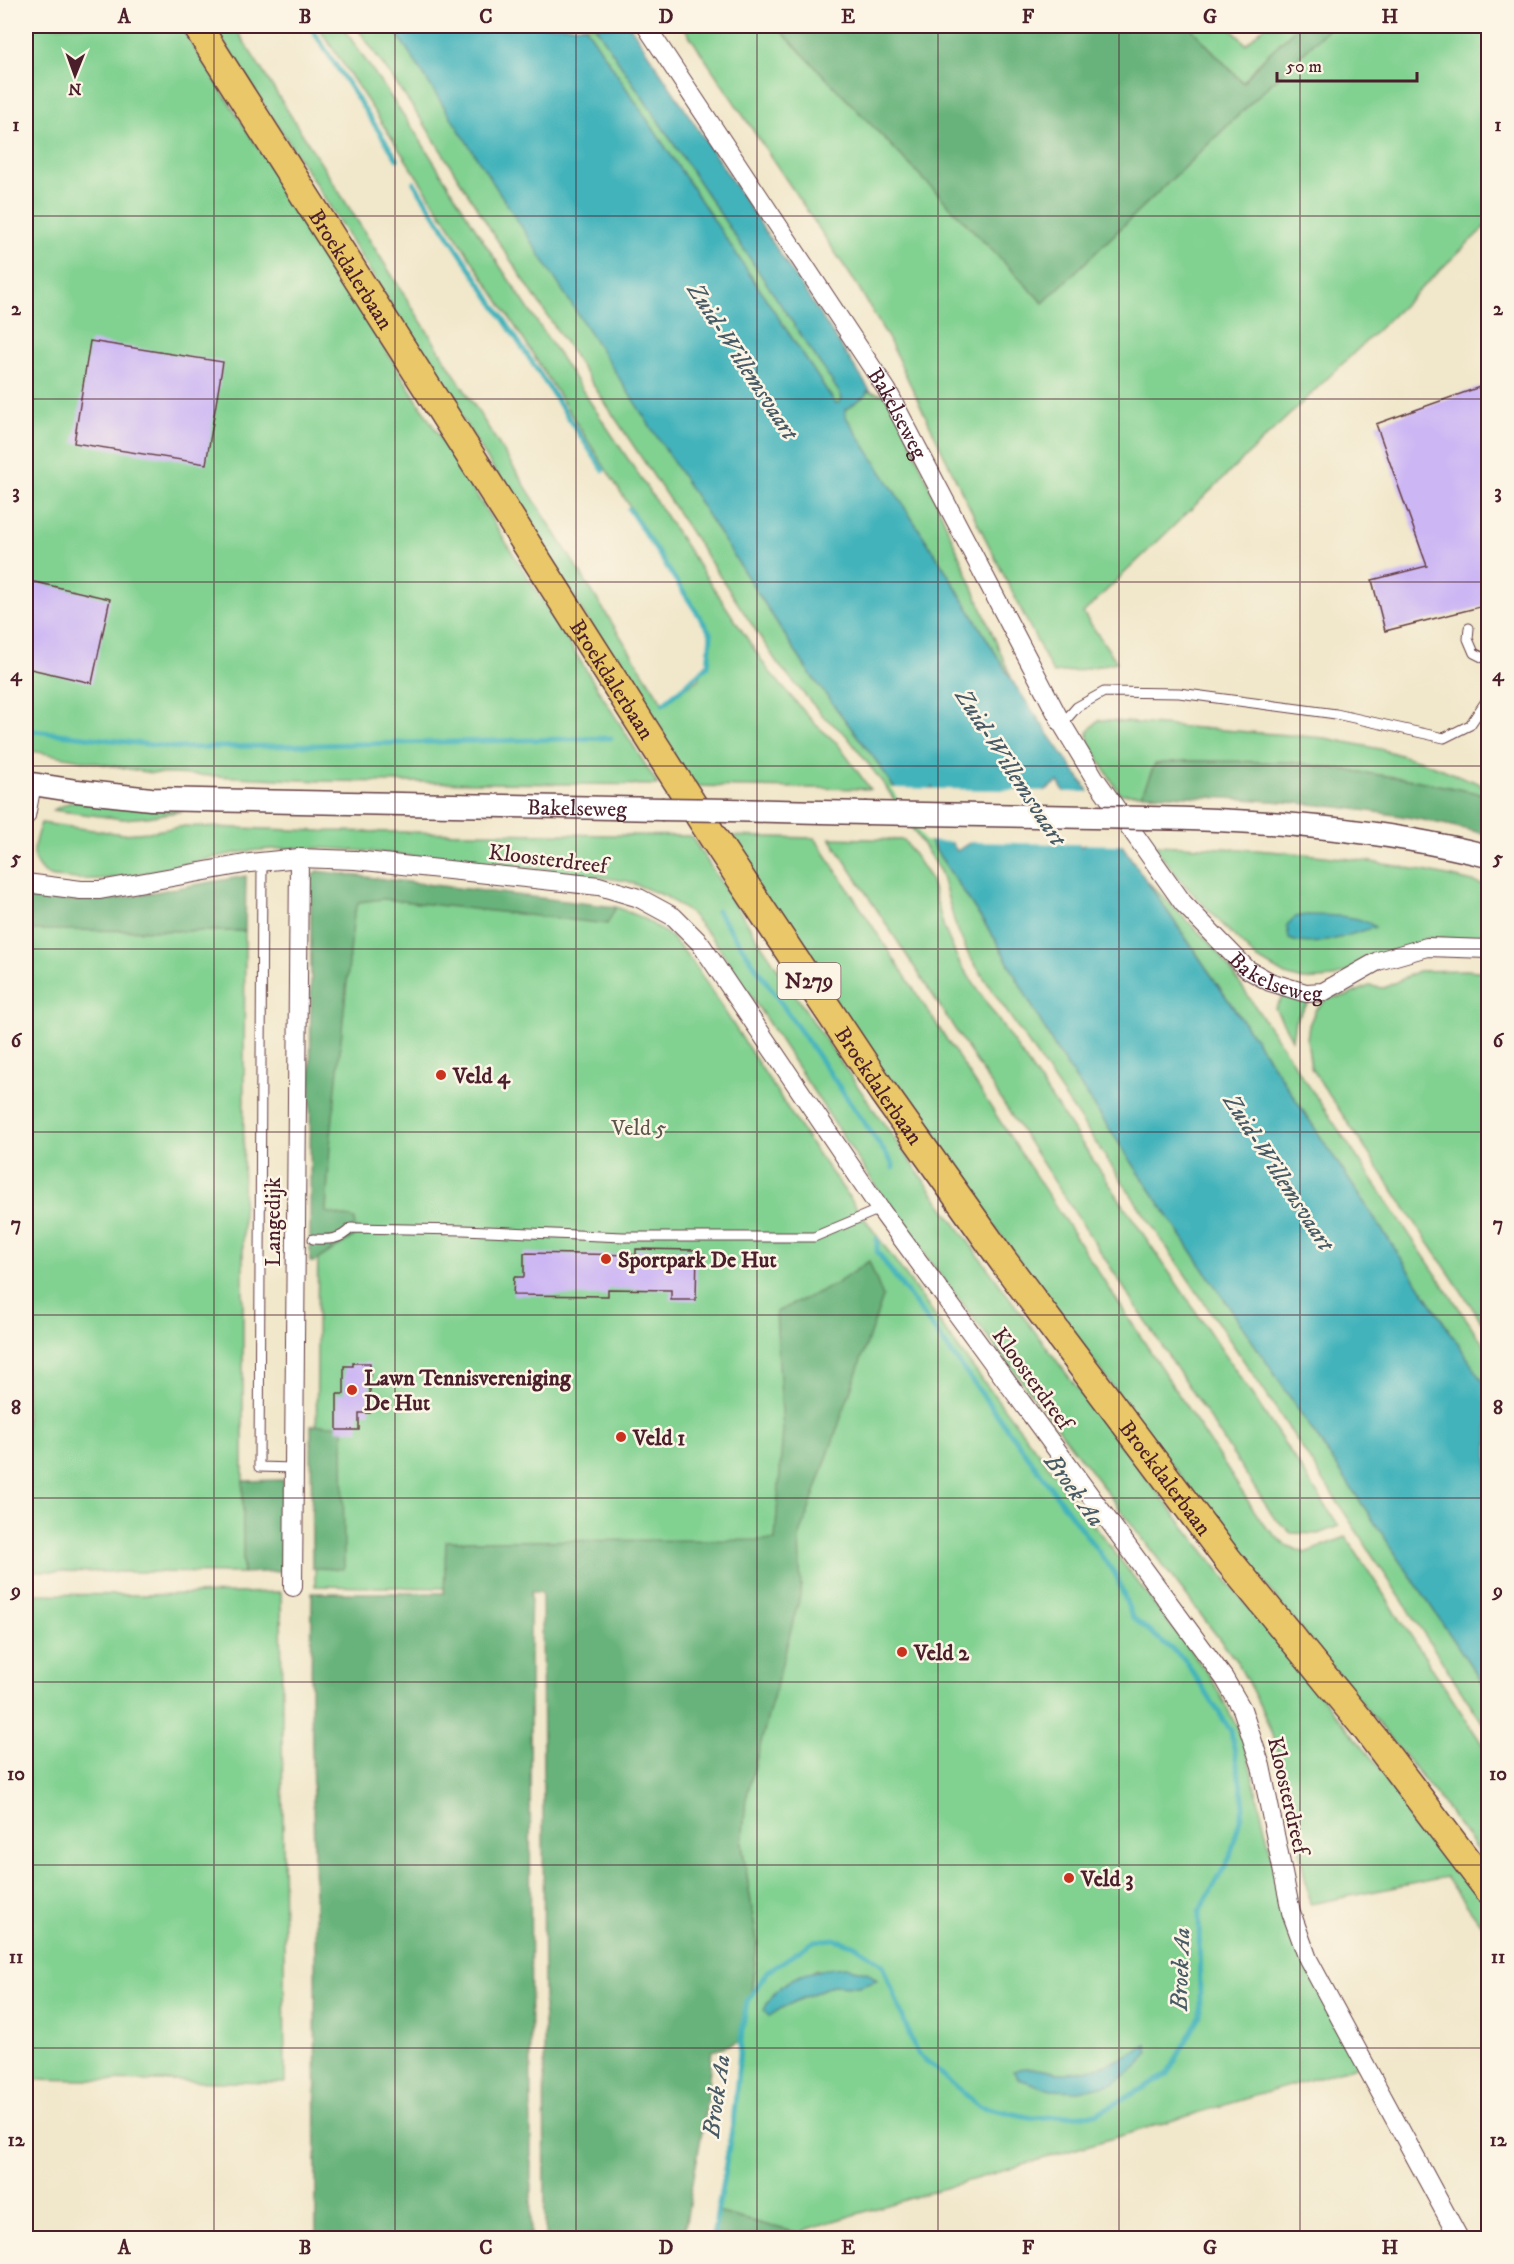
<svg xmlns="http://www.w3.org/2000/svg" width="1514" height="2264" font-family="'IM FELL DW Pica',serif">
<style>
.green{fill:#81d191;stroke:#66785e;stroke-width:1.5;fill-rule:evenodd}
.forest{fill:#68b37b;stroke:#596953;stroke-width:1.5}
.water{fill:#43b3bb;stroke:#466973;stroke-width:1.5;fill-rule:evenodd}
.pier{fill:#f1e7cb}
.lines{fill:none;stroke-linecap:round;stroke-linejoin:round}
.stream{stroke:#43b3bb;stroke-width:5}
.building{fill:#ccb6f4}
.service-casing{stroke:#633d43;stroke-width:11}
.minor-casing{stroke:#633d43;stroke-width:20}
.tertiary-casing{stroke:#633d43;stroke-width:25}
.primary-casing{stroke:#633d43;stroke-width:31}
.service{stroke:#fff;stroke-width:9}
.minor{stroke:#fff;stroke-width:18}
.tertiary{stroke:#fff;stroke-width:22}
.primary{stroke:#eac769;stroke-width:28}
.tertiary-bridge-casing{stroke:#633d43;stroke-width:25;stroke-linecap:butt}
.tertiary-bridge{stroke:#fff;stroke-width:22}
.grid{fill:none;stroke:#4a1f2b;stroke-width:1.5;stroke-opacity:0.55}
.poi-dot{fill:#c8321e;stroke:#fcf5e5;stroke-width:2}
.labels{text-anchor:middle;stroke-width:5;stroke-linejoin:round;paint-order:stroke}
.shield{fill:#fcf5e5;stroke:#7f5f63;stroke-width:1.5}
.shield-label{font-size:21px;font-weight:bold;fill:#4a1f2b}
.street-label{font-size:22px;fill:#4a1f2b;stroke:#fcf5e5}
.poi-label{font-size:22px;font-weight:bold;fill:#4a1f2b;stroke:#fcf5e5;text-anchor:start}
.park-label{font-size:22px;fill:#5a544a;stroke:#fcf5e5}
.water-label{font-size:24px;font-style:italic;fill:#475a65;stroke:#fcf5e5}
.neatline{fill:none;stroke:#4a1f2b;stroke-width:2}
.grid-label{font-size:20px;text-anchor:middle;font-weight:bold;fill:#4a1f2b}
</style>
<rect width="100%" height="100%" fill="#fcf5e5"/>
<filter id="ink" filterUnits="userSpaceOnUse"><feTurbulence type="fractalNoise" baseFrequency=".0167" numOctaves="2"/><feDisplacementMap in="SourceGraphic" scale="12" xChannelSelector="R" yChannelSelector="G"/><feConvolveMatrix kernelMatrix="1 2 1 2 8 2 1 2 1" color-interpolation-filters="sRGB"/></filter>
<filter id="wash" filterUnits="userSpaceOnUse"><feTurbulence type="fractalNoise" baseFrequency=".008" numOctaves="4" result="noise"/><feDisplacementMap in="SourceGraphic" scale="24" xChannelSelector="R" yChannelSelector="G"/><feGaussianBlur stdDeviation="1.35" result="paint"/><feColorMatrix in="noise" values="0 0 0 0 0 0 0 0 0 0 0 0 0 0 0 0 0 1.4 0 .05"/><feComposite in="paint" operator="in"/></filter>
<g filter="url(#wash)">
<rect width="100%" height="100%" fill="#f1e7cb"/>
<!-- green -->
<path class="green" d="M26,26h154l111,173 367,586 -336,-4 -171,-8 -125,-23z
M213,26h21l428,676 36,-22 12,-25 -1,-24 -203,-319 -188,-286h24l73,106 71,113 282,425 47,54 22,19 33,46 -179,-3 -374,-600z
M356,26h36l26,39 392,609 65,85 120,180 62,112 431,640v40l-221,-336 -298,-439 -14,-32 -14,-51 -55,-86 -40,-52 -23,-19 -45,-52 -282,-426 -71,-113z
M585,26h10l244,366 3,10 -7,1z
M683,26h93l267,277 288,-277h157v198l-405,389 34,49 -42,9 -22,2 -92,-183 -73,-152 -29,-50z
M1189,26h39l18,18 19,-18h33l-37,35 -18,22z
M867,391l18,4 10,10 119,279 -70,-116 -98,-151 -1,-7 21,-15z
M1099,720l226,18 55,11 44,13 64,25v8l-74,-15 -124,-18 -104,-1 -31,3 -13,30h-22l-31,-50 -1,-13z
M73,801l109,10 -35,6 -24,2 -70,-9z
M41,823l82,11 26,-2 36,-6 136,5 370,5c188,296 400,579 622,851 45,54 91,109 133,165 12,17 31,37 41,56 3,7 1,18 1,26l-42,-57 -136,27c-11,-54 -19,-110 -36,-163 -9,-28 -23,-53 -37,-79l-341,-445 -180,-274 -25,-29 -26,-18 -38,-15c-63,-10 -127,-15 -191,-22 -59,-7 -118,-15 -177,-9 -65,6 -127,36 -193,28 -5,-1 -13,0 -18,-3 -21,-11 -14,-34 -7,-52z
M723,836l92,2 448,686 22,21 20,8 41,-16 142,216v112l-54,-73 -152,-186 -136,-174 -241,-326z
M830,838l74,2 26,38 14,50 15,34 298,440 82,124 -21,8 -27,-1 -18,-17z
M1153,845c114,4 225,11 335,41v56l-60,-4 -96,40 -29,2 -18,-5 -29,-17 -31,-31 -42,-44z
M321,872l293,37 2,-2 27,11 27,18 22,25 118,182 151,209 251,327 32,62 41,170 74,154 -539,160 -15,5 -3,4 -86,-22 18,-104 11,-100 6,-15 6,-51 -15,-98 3,-39h-3l34,-212 -461,-7zM815,1969l44,17 -27,-1 -49,22 -14,9z
M1147,881l70,69 271,401v38l-218,-328z
M26,930l219,1 -2,292v350l-217,-2z
M1466,970l22,2v359l-177,-263 -4,-29 2,-14 7,-16 12,-11 19,-2 22,-10 15,2 34,-17z
M1283,996l18,4h9l-15,21 -3,18 -17,-31z
M281,1592l4,491 -259,-4v-485l113,1z"/>
<!-- forest -->
<path class="forest" d="M776,26h413l54,57 18,-22 37,-35h33l-288,277z
M1186,761l104,1 124,18 74,15v40c-113,-31 -229,-36 -346,-41l13,-30z
M317,871l299,36 -9,17 -224,-25 -24,3 -5,12 -24,232 -4,66 29,7 -1,17 -40,26h-4l1,-377 1,-9z
M246,876l-1,55 -219,-1v-33l47,4 37,-1z
M869,1261l14,36 -84,241 2,54 -55,207 -4,45 15,98 -6,51 -6,15 -5,34 -28,8 -7,65 -22,123h-138l-3,-646h-11l-1,36 1,610h-215l-1,-334 -4,-206 1,-105h132l2,-52 329,-1 8,-110 -7,-118 58,-27z
M321,1425h22l1,144 -32,-1 -1,-142z
M283,1480l-2,91 -38,2v-92z
M716,2212l86,22 3,4h-94z"/>
<!-- water -->
<path class="water" d="M392,26h193l250,377h4l3,-4 -3,-7 -244,-366h35l241,366 -4,-1 -1,4 -21,15 1,7 98,151 70,116 86,124 21,36 149,217 218,328v302l-431,-640 -62,-112 -120,-180 -65,-85zM1058,782l36,55 -13,10 -37,-56zM932,787l37,56 -12,8 -37,-55z
M1307,915c21,1 51,-1 68,12 -25,7 -61,23 -86,12l-2,-14 8,-8z
M845,1967l22,5 10,8 -18,6 -27,-1 -49,22 -14,9 -5,-6c16,-35 46,-40 81,-43z
M1147,2045l2,8 -10,12 -24,18 -36,8 -28,-1 -32,-11 -6,-8c16,-8 34,2 51,2 30,0 57,-13 83,-28z"/>
<!-- pier -->
<path class="pier" d="M891,788l158,3 32,52 9,-6 -30,-45h33l32,53 -160,-3 -34,-51 -7,5 30,46 -29,-1z"/>
<g class="lines">
<!-- stream -->
<path class="stream" d="M310,26l87,133
M414,183l189,287
M629,509l82,125 -3,32 -45,38
M26,730l152,18 433,-10
M717,911l176,253v4
M713,2238l20,-115 9,-92 5,-30 20,-29 47,-31 20,-2 22,7 27,19 33,87 63,54 54,12 63,-4 71,-39 33,-59 -1,-104 31,-55 14,-53 -13,-73 -47,-72 -52,-42 -15,-40 -229,-310 -11,-16v-12"/>
</g>
<g id="blocks">
<!-- building -->
<path class="building" d="M90,341l133,21 -17,102 -132,-21z
M1488,384v221l-103,26 -13,-51 55,-14 -51,-142z
M26,580l84,19 -18,84 -66,-15z
M636,1249l61,1 -1,50h-25v-10l-63,-1v7l-95,-1 1,-18h10v-24l112,2z
M353,1363h17v50h-11v17h-22v-36h7v-28h9z"/>
</g>
</g>
<g filter="url(#ink)">
<use href="#blocks" fill-opacity="0" stroke="#633d43" stroke-width="1.5"/>
<g class="lines">
<!-- service casing -->
<g class="service-casing">
<path id="service" d="M1469,628l-1,11 6,14 14,7
M1062,724l15,-17 27,-15 75,1 157,21 108,24 26,-13 18,-27
M262,861l-3,606 35,1
M313,1239c16,1 27,1 38,-11l112,2 160,7h191l66,-28"/>
</g>
<!-- minor casing -->
<g class="minor-casing">
<g id="minor">
<path id="s1" d="M646,26l241,364 175,334 32,53 89,126 64,66 23,13 36,11 17,-1 55,-31 49,-14 61,2"/>
<path d="M26,816l6,-32"/>
<path d="M26,883l55,7h19l150,-27 49,-5 56,2 244,26 40,12 35,19 26,26 180,266 344,469 18,31 19,57 30,146 17,47 151,279"/>
<path d="M293,1587l6,-729"/>
</g>
</g>
<!-- tertiary casing -->
<g class="tertiary-casing">
<g id="tertiary">
<path id="s2" d="M26,783l51,8 74,8 510,10"/>
<path d="M729,810l136,3"/>
<path d="M1148,818c115,2 229,10 340,38"/>
</g>
</g>
<!-- primary casing -->
<g class="primary-casing">
<g id="primary">
<path id="s3" d="M197,26l516,811 170,255 121,170 224,298 137,167 123,162"/>
</g>
</g>
<!-- service -->
<use href="#service" class="service"/>
<!-- minor -->
<use href="#minor" class="minor"/>
<!-- tertiary -->
<use href="#tertiary" class="tertiary"/>
<!-- primary -->
<use href="#primary" class="primary"/>
<!-- tertiary-bridge casing -->
<g class="tertiary-bridge-casing">
<path id="tertiary-bridge" d="M661,809l68,1
M865,813l283,5"/>
</g>
<!-- tertiary-bridge -->
<use href="#tertiary-bridge" class="tertiary-bridge"/>
</g>
</g>
<!-- grid -->
<path class="grid" d="M214,26v2212M395,26v2212M576,26v2212M757,26v2212M938,26v2212M1119,26v2212M1300,26v2212M26,216h1462M26,399h1462M26,582h1462M26,766h1462M26,949h1462M26,1132h1462M26,1315h1462M26,1498h1462M26,1682h1462M26,1865h1462M26,2048h1462"/>
<!-- markers -->
<g class="poi-dot">
<circle cx="441" cy="1075" r="6"/>
<circle cx="606" cy="1259" r="6"/>
<circle cx="352" cy="1390" r="6"/>
<circle cx="621" cy="1437" r="6"/>
<circle cx="902" cy="1652" r="6"/>
<circle cx="1069" cy="1878" r="6"/>
</g>
<g class="labels">
<!-- shield labels -->
<rect class="shield" x="777.5" y="963" width="63" height="36" rx="4.5"/>
<g class="shield-label">
<text x="809" y="988">N279</text>
</g>
<!-- street labels -->
<g class="street-label">
<text dy="8" stroke="none"><textPath href="#s3" startOffset="288">Broekdalerbaan</textPath></text>
<text dy="8" stroke="none"><textPath href="#s1" startOffset="462">Bakelseweg</textPath></text>
<text dy="8" stroke="none"><textPath href="#s3" startOffset="774">Broekdalerbaan</textPath></text>
<text dy="8" stroke="none"><textPath href="#s2" startOffset="552">Bakelseweg</textPath></text>
<text transform="translate(548 858) rotate(7)" y="8">Kloosterdreef</text>
<text dy="8" stroke="none"><textPath href="#s1" startOffset="1152">Bakelseweg</textPath></text>
<text dy="8" stroke="none"><textPath href="#s3" startOffset="1260">Broekdalerbaan</textPath></text>
<text transform="translate(272 1222) rotate(-90)" y="8">Langedijk</text>
<text transform="translate(1033 1378) rotate(54)" y="8">Kloosterdreef</text>
<text dy="8" stroke="none"><textPath href="#s3" startOffset="1746">Broekdalerbaan</textPath></text>
<text transform="translate(1289 1795) rotate(77)" y="8">Kloosterdreef</text>
</g>
<!-- poi labels -->
<g class="poi-label">
<text x="453" y="1083">Veld 4</text>
<text x="618" y="1267">Sportpark De Hut</text>
<text x="364" y="1385">Lawn Tennisvereniging<tspan x="364" dy="25">De Hut</tspan></text>
<text x="633" y="1445">Veld 1</text>
<text x="914" y="1660">Veld 2</text>
<text x="1081" y="1886">Veld 3</text>
</g>
<!-- park labels -->
<g class="park-label">
<text x="639" y="1135">Veld 5</text>
</g>
<!-- water labels -->
<g class="water-label">
<text transform="translate(743 361) rotate(57)" y="8">Zuid-Willemsvaart</text>
<text transform="translate(1011 767) rotate(57)" y="8">Zuid-Willemsvaart</text>
<text transform="translate(1279 1172) rotate(57)" y="8">Zuid-Willemsvaart</text>
<text transform="translate(1075 1490) rotate(54)" y="8">Broek Aa</text>
<text transform="translate(1180 1969) rotate(-88)" y="8">Broek Aa</text>
<text transform="translate(716 2096) rotate(-82)" y="8">Broek Aa</text>
</g>
</g>
<!-- margin -->
<rect width="1514" height="2264" fill="none" stroke="#fcf5e5" stroke-width="66"/>
<!-- north arrow -->
<g transform="translate(75 75) rotate(181)" stroke="#fcf5e5" stroke-width="4.5" paint-order="stroke">
<path d="M0-4.5L10 22L0 15L-10 22Z" fill="#4a1f2b"/>
<text y="-9" font-size="16" font-weight="bold" text-anchor="middle" fill="#4a1f2b">N</text>
</g>
<!-- scale -->
<path d="M1277 72v9h140v-9" fill="none" stroke="#4a1f2b" stroke-width="3"/>
<text x="1286" y="72" font-size="18" fill="#4a1f2b" stroke="#fcf5e5" stroke-width="4.5" paint-order="stroke">50 m</text>
<rect x="33" y="33" width="1448" height="2198" class="neatline"/>
<g class="grid-label">
<text x="124" y="23">A</text>
<text x="305" y="23">B</text>
<text x="486" y="23">C</text>
<text x="666" y="23">D</text>
<text x="848" y="23">E</text>
<text x="1028" y="23">F</text>
<text x="1210" y="23">G</text>
<text x="1390" y="23">H</text>
<text x="16" y="131">1</text>
<text x="1498" y="131">1</text>
<text x="16" y="315">2</text>
<text x="1498" y="315">2</text>
<text x="16" y="498">3</text>
<text x="1498" y="498">3</text>
<text x="16" y="681">4</text>
<text x="1498" y="681">4</text>
<text x="16" y="864">5</text>
<text x="1498" y="864">5</text>
<text x="16" y="1047">6</text>
<text x="1498" y="1047">6</text>
<text x="16" y="1230">7</text>
<text x="1498" y="1230">7</text>
<text x="16" y="1414">8</text>
<text x="1498" y="1414">8</text>
<text x="16" y="1597">9</text>
<text x="1498" y="1597">9</text>
<text x="16" y="1780">10</text>
<text x="1498" y="1780">10</text>
<text x="16" y="1963">11</text>
<text x="1498" y="1963">11</text>
<text x="16" y="2146">12</text>
<text x="1498" y="2146">12</text>
<text x="124" y="2254">A</text>
<text x="305" y="2254">B</text>
<text x="486" y="2254">C</text>
<text x="666" y="2254">D</text>
<text x="848" y="2254">E</text>
<text x="1028" y="2254">F</text>
<text x="1210" y="2254">G</text>
<text x="1390" y="2254">H</text>
</g>
</svg>
